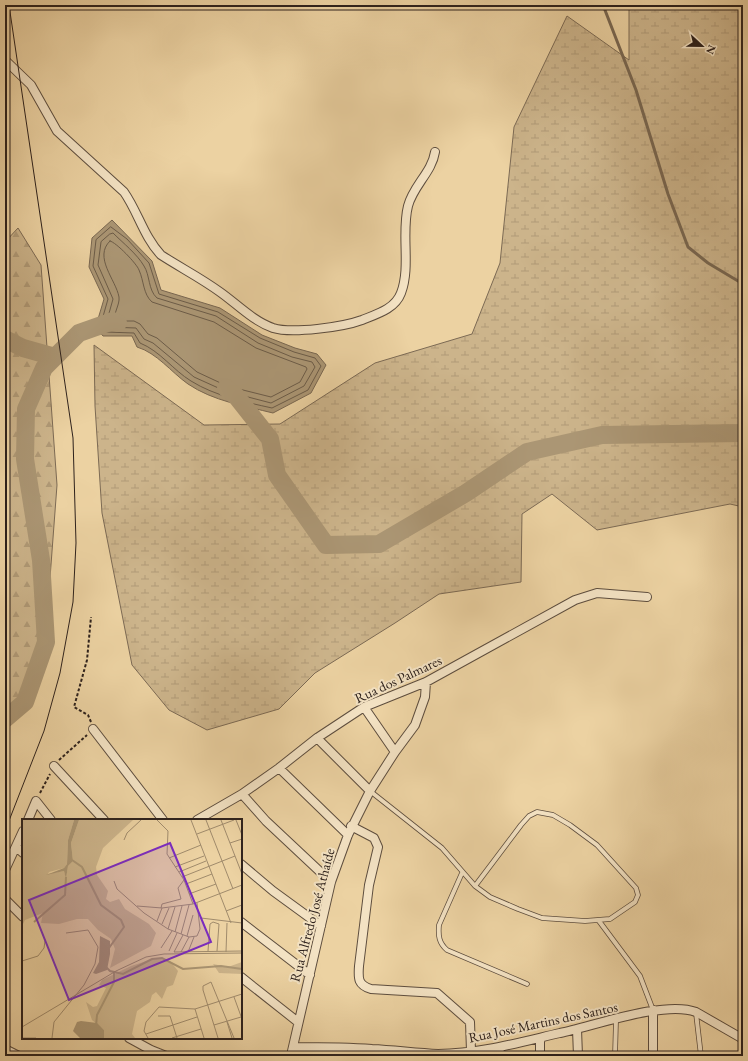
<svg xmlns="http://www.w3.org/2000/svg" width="748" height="1061" font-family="'EB Garamond',serif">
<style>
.forest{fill:url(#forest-firs);stroke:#7c6a54}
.wetland{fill:url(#wetland-marsh);stroke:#7c6a54}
.water{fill:#ab9674;stroke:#796751}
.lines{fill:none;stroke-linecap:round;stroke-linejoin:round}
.shore{stroke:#6c5c48;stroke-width:1}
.stream{stroke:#796751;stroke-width:3}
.river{stroke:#ab9674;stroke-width:18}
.service-casing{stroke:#5d4d3e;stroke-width:5.5}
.minor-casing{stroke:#5d4d3e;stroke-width:10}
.tertiary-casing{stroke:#5d4d3e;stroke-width:12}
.path{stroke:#2d211c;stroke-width:2;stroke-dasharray:3 2;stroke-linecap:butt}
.service{stroke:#f3e2c3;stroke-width:4}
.minor{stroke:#f3e2c3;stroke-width:8}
.tertiary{stroke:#f3e2c3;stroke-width:10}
.tram{stroke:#2d211c;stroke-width:1}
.labels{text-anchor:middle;stroke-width:4;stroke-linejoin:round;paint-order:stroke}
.street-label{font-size:14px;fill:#2d211c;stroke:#f3e2c3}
.inset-river{fill:none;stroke:#ab9674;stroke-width:2}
.inset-road{fill:none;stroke:#a08b6c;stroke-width:1}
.view{fill:#7b2cbf;fill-opacity:0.15;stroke:#7b2cbf;stroke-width:2}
.inset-edge{fill:none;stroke:#2d211c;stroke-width:2}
</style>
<defs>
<pattern id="forest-firs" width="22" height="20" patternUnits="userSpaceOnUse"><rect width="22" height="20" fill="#ccb48b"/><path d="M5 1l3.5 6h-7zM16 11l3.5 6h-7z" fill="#b09a77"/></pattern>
<pattern id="wetland-marsh" width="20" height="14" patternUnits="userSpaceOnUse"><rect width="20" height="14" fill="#ccb48b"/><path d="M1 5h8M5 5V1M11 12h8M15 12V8" fill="none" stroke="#b09a77"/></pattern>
</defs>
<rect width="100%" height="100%" fill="#ecd2a2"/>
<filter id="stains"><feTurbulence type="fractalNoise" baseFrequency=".005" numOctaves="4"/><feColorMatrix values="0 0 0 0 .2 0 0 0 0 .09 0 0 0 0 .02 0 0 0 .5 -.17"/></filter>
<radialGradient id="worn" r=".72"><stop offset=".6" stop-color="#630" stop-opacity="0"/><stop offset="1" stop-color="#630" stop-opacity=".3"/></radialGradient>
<!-- forest -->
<path class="forest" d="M18,228l23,37 16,220 -14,186 -38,51v-480z"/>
<!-- wetland -->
<path class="wetland" d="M629,5h114v502l-13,-3 -133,26 -45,-36 -30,20 -1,68 -82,12 -44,29 -80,50 -36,36 -72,21 -38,-20 -37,-45 -30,-152 -7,-107 -1,-61 110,80 76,-1 95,-61 97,-29 28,-71 14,-136 53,-111 62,44z"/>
<!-- water -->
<path class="water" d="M112,220l40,41 9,29 59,18 42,27 33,13 22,6 9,11 -15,28 -38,20c-28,-7 -60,-12 -85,-29 -17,-12 -31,-31 -51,-37l-5,-11h-29l-12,-14 7,-3 6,-20 -15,-32 3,-29z"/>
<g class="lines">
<!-- shore -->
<path class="shore" d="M111,227l16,12 22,24 10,31 59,18 42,26 34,14 21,6 6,8 -13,24 -36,18c-27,-6 -57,-12 -81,-27 -18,-11 -31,-30 -51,-38l-6,-10 -29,-1 -6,-8 3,-4 6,-21 -15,-33 3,-26z
M110,234l3,-1c10,10 24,21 31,33 6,9 4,24 13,32l59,18 42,27 34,14 20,5 3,5 -11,19 -33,17 -46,-12 -31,-14 -41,-34 -9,-4 -8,-11 -29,-1 -1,-3 7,-25 -15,-34 3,-23z
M110,241c6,1 27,23 29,29 5,11 4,24 13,32l62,20 42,26 50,19 1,2 -7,13 -29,15 -44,-11 -30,-14 -40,-34 -9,-4 -8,-10 -6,-3h-19c-2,-8 5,-16 4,-24 -3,-17 -26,-40 -9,-56z"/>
<!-- stream -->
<path class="stream" d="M603,5l33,85 32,104 20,53 20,16 35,21"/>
<!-- river -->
<path class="river" d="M5,339l18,9 32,9
M226,388l10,8 34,43 7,36 49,70 53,-1 87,-51 61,-41 75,-17 141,-2
M5,719l20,-17 21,-60 -5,-82 -16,-101 1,-50 18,-41 35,-35 34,-12 5,2"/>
<!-- service casing -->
<g class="service-casing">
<path id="service" d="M370,791l72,57 33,38 15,11 28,12 24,9 43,3 25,-2 25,-17 3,-7 -2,-7 -39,-43 -27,-20 -17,-10 -16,-3 -8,4 -8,9 -46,61
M462,873l-23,52c-1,11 0,18 8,25l80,34
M599,921l41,55 13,34
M696,1013l5,43
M615,1056l1,-36"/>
</g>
<!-- minor casing -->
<g class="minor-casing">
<path id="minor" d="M5,60l26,25 26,46 67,61c14,20 20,45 37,63 20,13 40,23 59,37 17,12 33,29 53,36 19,6 70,-1 89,-8 15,-6 33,-11 39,-27 10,-26 0,-60 7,-87 5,-20 24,-34 27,-54
M364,707l31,45
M93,729l70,91
M317,738l53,53
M54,766l50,54
M279,768l69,67
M242,794l24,27 65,61
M28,820l8,-19 15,19
M197,820l45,-26 37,-26 38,-30 47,-31 62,-25 149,-82 22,-7 50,4
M351,826l23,12 4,9 -9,38 -10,81c-1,13 -1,19 12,23l66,4 33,29 1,29
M16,847l7,6
M241,864l32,27 48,35
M5,870l18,-39
M5,899l18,18
M241,922l69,53
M241,977l57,45
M653,1010v46
M577,1029l1,27
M129,1038l22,12 15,6
M540,1038v18
M293,1047c26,0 53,0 79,2 22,1 44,4 66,5 41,0 83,-12 122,-21 34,-7 105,-33 136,-21l47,27
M5,1049l14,7
M292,1051l39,-169 17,-47 22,-44 25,-39 20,-27 10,-28 1,-15
M499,1056l1,-9"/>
</g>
<!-- tertiary casing -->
<g class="tertiary-casing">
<path id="tertiary" d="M292,1056v-1"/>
</g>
<!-- path -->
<path class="path" d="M91,722l-3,-7 -14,-8 13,-47 4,-43
M59,760l28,-25
M40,793l10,-19"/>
<!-- service -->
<use href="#service" class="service"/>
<!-- minor -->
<use href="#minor" class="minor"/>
<!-- tertiary -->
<use href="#tertiary" class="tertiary"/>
<!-- tram -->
<path class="tram" d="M5,831l39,-100 16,-58 13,-71 3,-59 -3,-105 -64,-433"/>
</g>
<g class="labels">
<!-- street labels -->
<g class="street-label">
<text transform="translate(398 679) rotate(-25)" y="5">Rua dos Palmares</text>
<text transform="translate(312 915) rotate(-75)" y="5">Rua Alfredo José Athaíde</text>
<text transform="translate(543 1022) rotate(-12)" y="5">Rua José Martins dos Santos</text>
</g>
</g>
<!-- overview -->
<g transform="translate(22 819)">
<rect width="220" height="220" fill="#ecd2a2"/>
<path d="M220,143v12l-23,-1 -6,-9 15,3z" fill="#ccb48b"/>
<path d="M134,139l14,3 8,10 -5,14 -6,2 -5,12 -6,-7 -4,3 -2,7 -13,9 -5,23 3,4h-31v-8l-12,-10 -6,-18 7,5 4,-1 9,-18 -7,-3 3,-5 29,-14z" fill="#ccb48b"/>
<path d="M0,1h52l-6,20 -1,24 -3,4 -15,4 -1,2 16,-3 2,7 2,-12 5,-5 -2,-18 8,-23h54l-30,28 -7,19 1,8 11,16 -2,8 4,3 9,-3 6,10 24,15 7,9 -5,13 -41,22 5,-19 -4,-10 -13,-9 -10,-11h-11l-18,5 -18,-1 2,-10 -18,7 -3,6z" fill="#ccb48b"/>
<path d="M52,1h5l-8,23 2,18 -5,5 -2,13 -2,-8 -18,4 18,-7 3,-4 1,-24zM78,117l10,5v13l-3,16 -11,4 -3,-1 6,-11zM59,202l16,2 7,7v8h-24l-7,-7 4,-9z" fill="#ab9674"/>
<path class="inset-river" d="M50,41l10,7 19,38 20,15 3,7 -15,21M12,103l31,-27 1,-18M84,148l4,4 13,3 29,-15 10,-1 21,11 38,-3 21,3M74,207l1,-11 17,-33v-9"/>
<path class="inset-road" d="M135,1l11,11 -1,23 17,26 9,24M169,1l40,103M184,1l27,69M199,1l21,54M214,1l6,15M175,15l37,-14M102,21l3,-7 14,-13M208,24l12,-4M147,39l32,-13M153,48l29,-11M157,53l27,-11M160,58l53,-21M92,62l3,8 27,24 24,16 21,8 8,-1 3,-7 -3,-26M164,65l26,-10M167,75l27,-10M115,87l25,2 31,-4 49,-19M139,89l1,-4 19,-5 -3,-11 6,-8M204,92l16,-6M179,99l41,5M135,102l5,-13M140,105l7,-16M146,110l7,-22M153,113l7,-26M159,115l8,-29M161,116l-9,17 68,-1M165,117l6,-21M139,129l11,-17M147,132l8,-18M186,132l2,-27 3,-2 6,2 -2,27M159,133l8,-15M166,133l6,-15M204,133l1,-29M0,142l16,-5 6,-8 1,-7M212,178l8,22M173,190l9,29M136,197h12l7,22M205,203l5,16M192,206l27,-8M0,208l94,-56 30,-14 18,-3 78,-1M124,215l51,-17M1,219h13M30,219l2,-16 30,-37 11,-21 3,-17 -10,-17 -22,3M126,219l-4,-7 2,-9 13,-15 36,2 47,-15M150,219l29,-9M196,219l-15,-48v-4l8,-4 23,56"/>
<path class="view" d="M148,24l41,99 -142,58 -40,-100z"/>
<rect width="220" height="220" class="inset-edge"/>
</g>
<!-- margin -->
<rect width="748" height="1061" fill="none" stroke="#ecd2a2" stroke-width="20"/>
<rect x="6" y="6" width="736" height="1049" fill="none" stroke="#2d211c" stroke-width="2"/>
<rect x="10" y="10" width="728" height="1041" fill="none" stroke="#2d211c"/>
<!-- north arrow -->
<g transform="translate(702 46) rotate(112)" stroke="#f3e2c3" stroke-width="3" paint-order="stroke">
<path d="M0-3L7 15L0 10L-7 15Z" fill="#2d211c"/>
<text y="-6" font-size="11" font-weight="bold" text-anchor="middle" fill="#2d211c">N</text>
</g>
<rect width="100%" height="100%" filter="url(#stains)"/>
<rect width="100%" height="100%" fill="url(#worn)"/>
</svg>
